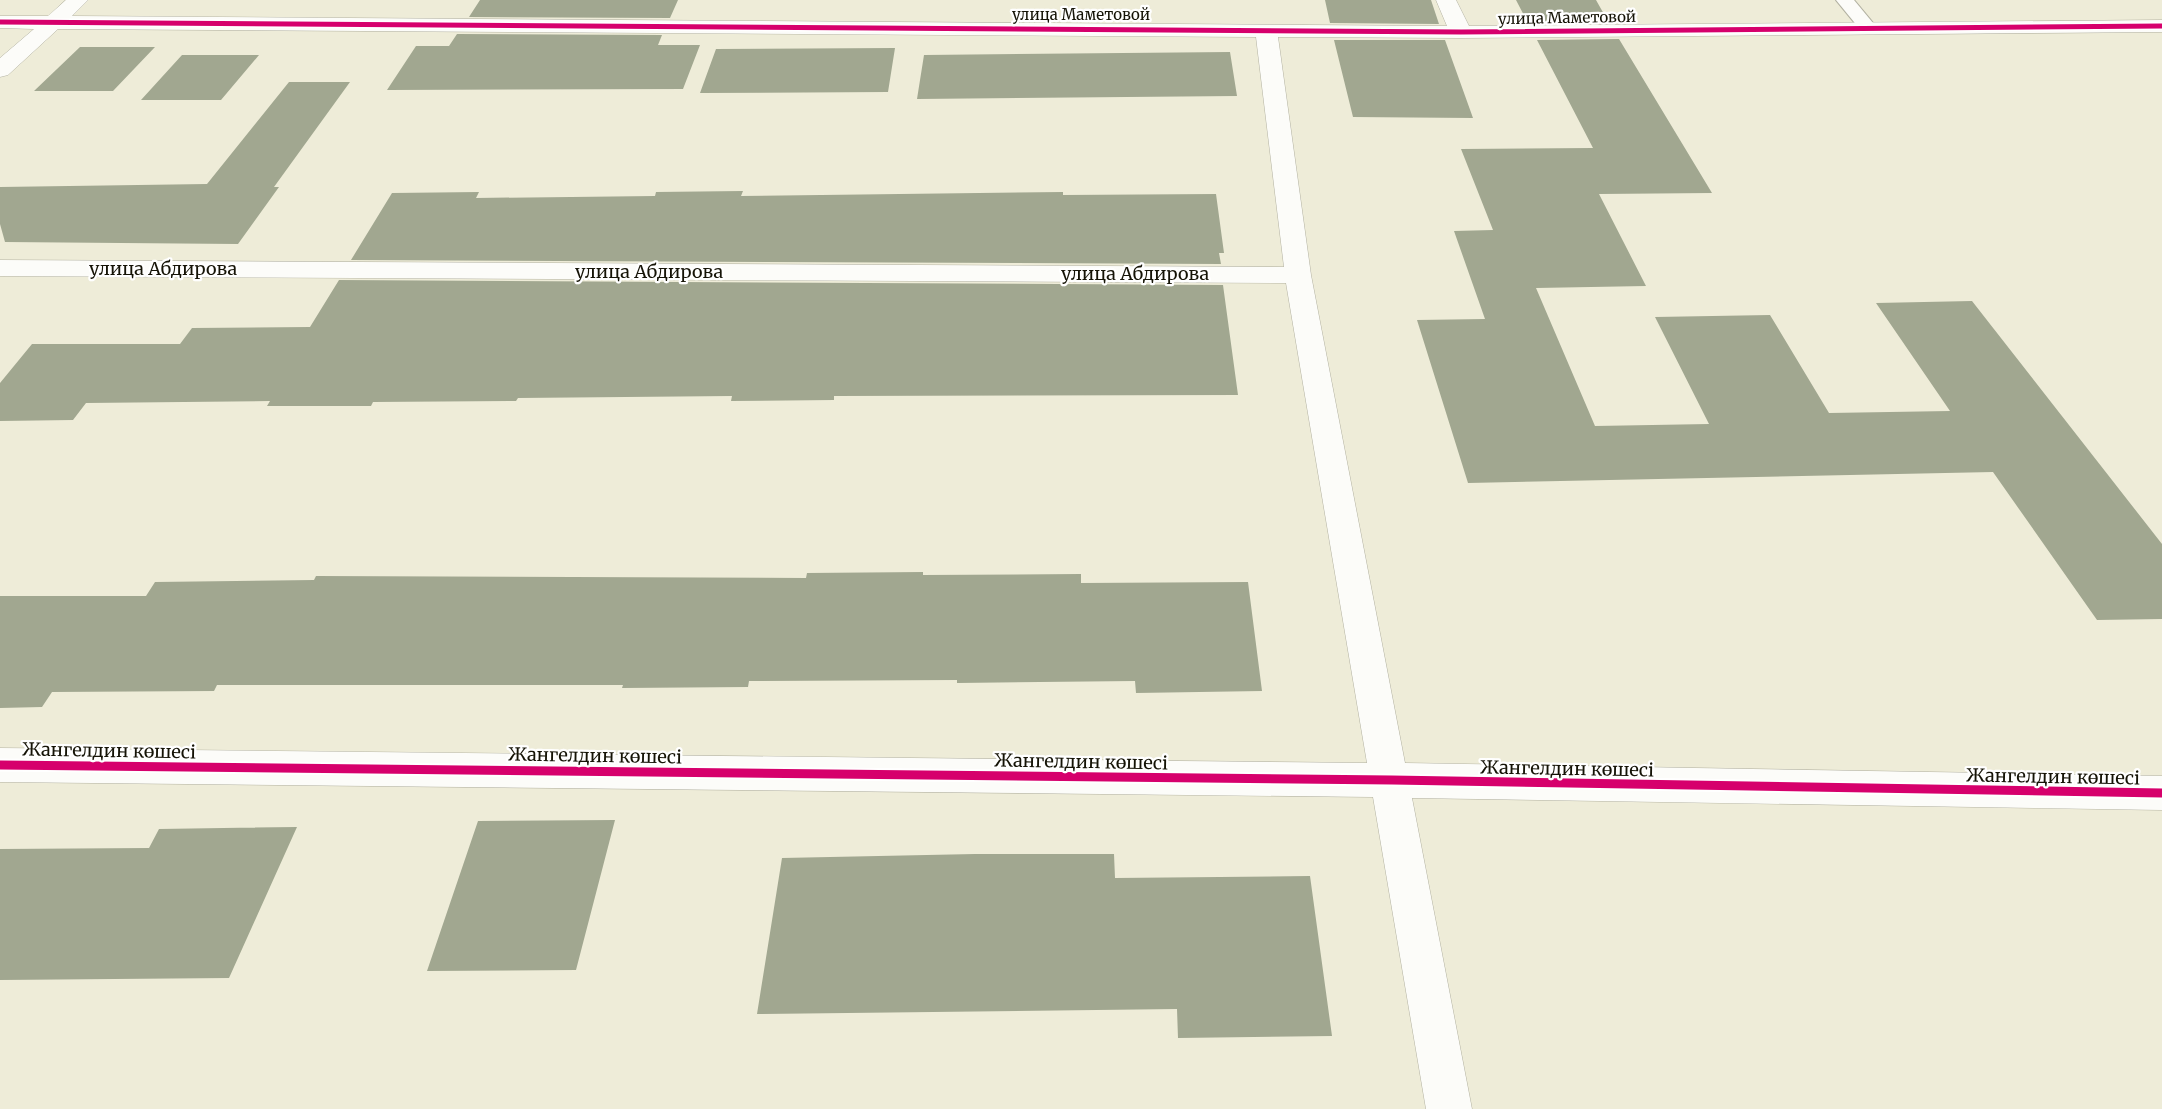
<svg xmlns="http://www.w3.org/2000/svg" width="2162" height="1109" font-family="Merriweather,serif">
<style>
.building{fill:#a1a790}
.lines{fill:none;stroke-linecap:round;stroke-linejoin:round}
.lane-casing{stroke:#b2b1a1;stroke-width:2}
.street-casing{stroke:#b2b1a1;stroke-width:1}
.lane{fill:#fcfcf9;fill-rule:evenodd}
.street{fill:#fcfcf9;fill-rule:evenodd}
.cycleway-far1-casing{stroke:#fff;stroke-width:8}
.cycleway-casing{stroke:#fff;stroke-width:13}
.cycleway-far1{stroke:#d6006c;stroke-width:5}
.cycleway{stroke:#d6006c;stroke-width:9}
.labels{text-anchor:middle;stroke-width:4.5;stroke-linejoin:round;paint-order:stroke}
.far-street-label{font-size:15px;fill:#151306;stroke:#fff}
.street-label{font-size:18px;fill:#151306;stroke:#fff}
</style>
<rect width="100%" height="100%" fill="#eeecd8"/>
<!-- building -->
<path class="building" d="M480,0h198l-8,18 -201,-1z
M1325,0h106l8,24 -109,-1z
M1516,0h80l13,23h-81z
M457,34l205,1 -4,10h42l-17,44 -296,1 29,-44h33z
M1619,39l93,154 -113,1 47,92 -110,2 59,138 114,-2 -54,-107 115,-2 59,98 121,-2 -74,-108 96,-2 190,243v75l-65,1 -104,-148 -525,11 -51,-163 68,-1 -31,-88 39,-1 -32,-81 132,-1 -56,-108z
M1334,40h111l28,78 -120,-1z
M80,47h75l-42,44h-79z
M895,48l-7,44 -188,1 16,-44z
M1230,52l7,44 -320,3 7,-44z
M182,55h77l-38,45h-80z
M289,82h61l-76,105h5l-41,57 -233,-2 -5,-18v-37l207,-3z
M743,191l-2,5 322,-4v3l153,-1 8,59h-5l2,11 -870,-4 41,-67 87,-1 -3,6 179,-2 1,-4z
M339,280l884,5 15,110 -404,1v4l-103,1 1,-5 -214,2 -2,3 -143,1 -2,4h-104l3,-5 -184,2 -13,17 -73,1v-38l32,-39h148l12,-16 118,-1z
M923,572v3l158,-1v9l167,-1 14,109 -126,2 -1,-12 -178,2v-3l-208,1 -1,6 -126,1 1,-3h-406l-3,6 -162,1 -10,15 -42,1v-112h146l9,-14 159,-2 2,-4 490,2 1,-5z
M615,820l-39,150 -149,1 51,-150z
M297,827l-68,151 -229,2v-131l149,-1 10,-19z
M975,854h139l1,24 195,-2 22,160 -154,2 -1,-29 -420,5 25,-156z"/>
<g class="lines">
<!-- lane casing -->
<g class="lane-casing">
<path id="lane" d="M1836,0h18l24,29 -3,4h-12z"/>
</g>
<!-- street casing -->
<g class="street-casing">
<path id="street" d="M66,0h22l-16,16 1375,10 -11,-26h20l13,26 693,-6v12l-701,6 -183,-1 33,238 94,488 757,13v34l-750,-12 60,311h-46l-53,-312 -1373,-15v-34l1367,15 -81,-480 -1286,-7v-16l1284,7 -28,-230 -1198,-8 -50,46 -8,2v-19l34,-29 -34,-1v-12h48z"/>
</g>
<!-- lane -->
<use href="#lane" class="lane"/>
<!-- street -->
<use href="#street" class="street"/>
<!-- cycleway-far1 casing -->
<g class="cycleway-far1-casing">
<path id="cycleway-far1" d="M0,22l1461,10 701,-6"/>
</g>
<!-- cycleway casing -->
<g class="cycleway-casing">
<path id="cycleway" d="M0,765l1392,15 770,13"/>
</g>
<!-- cycleway-far1 -->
<use href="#cycleway-far1" class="cycleway-far1"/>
<!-- cycleway -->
<use href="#cycleway" class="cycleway"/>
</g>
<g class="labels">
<!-- far-street labels -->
<g class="far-street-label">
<text x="1081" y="20">улица Маметовой</text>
<text transform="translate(1567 18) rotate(-1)" y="5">улица Маметовой</text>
</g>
<!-- street labels -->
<g class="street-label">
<text x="163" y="275">улица Абдирова</text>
<text x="649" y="278">улица Абдирова</text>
<text x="1135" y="280">улица Абдирова</text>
<text transform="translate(109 751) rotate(1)" y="6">Жангелдин көшесі</text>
<text transform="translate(595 756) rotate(1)" y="6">Жангелдин көшесі</text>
<text transform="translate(1081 762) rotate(1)" y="6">Жангелдин көшесі</text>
<text transform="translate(1567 769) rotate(1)" y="6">Жангелдин көшесі</text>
<text transform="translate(2053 777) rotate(1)" y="6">Жангелдин көшесі</text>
</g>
</g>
</svg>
